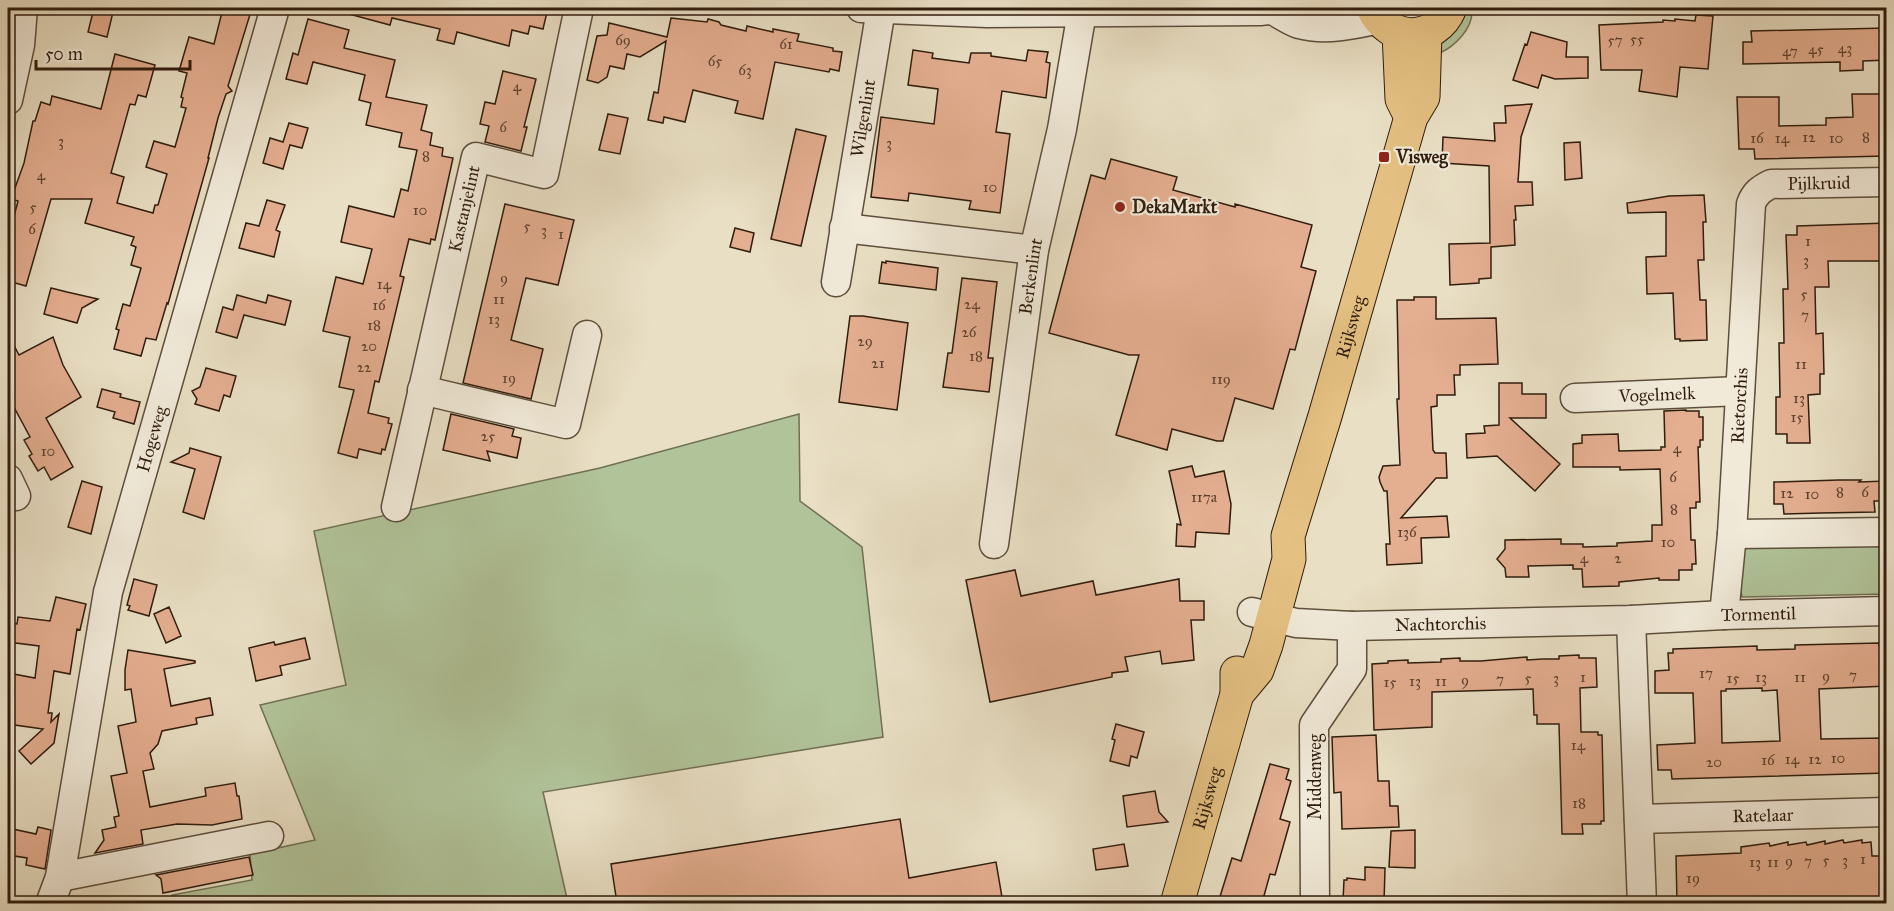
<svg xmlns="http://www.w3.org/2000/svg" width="1894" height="911" font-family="'IM FELL Great Primer',serif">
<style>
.green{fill:#b1c399;stroke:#707054;stroke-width:1.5}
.building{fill:#e4ae90;stroke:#301d0e;stroke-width:1.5;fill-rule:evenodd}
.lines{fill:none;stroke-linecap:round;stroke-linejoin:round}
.minor-casing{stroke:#5e4e3c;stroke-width:31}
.major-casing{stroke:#301d0e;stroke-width:35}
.minor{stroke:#f1ead9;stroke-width:28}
.major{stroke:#e4c082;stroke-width:33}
.poi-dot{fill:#8f2418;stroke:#f1ead9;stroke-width:2}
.labels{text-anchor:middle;stroke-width:4.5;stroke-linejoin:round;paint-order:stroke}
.number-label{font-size:15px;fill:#5d412e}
.street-label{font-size:18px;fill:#301d0e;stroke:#f1ead9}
.poi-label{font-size:18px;font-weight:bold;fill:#301d0e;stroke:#f1ead9;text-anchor:start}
</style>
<rect width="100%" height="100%" fill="#e9dfc4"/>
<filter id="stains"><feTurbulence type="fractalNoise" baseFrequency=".00333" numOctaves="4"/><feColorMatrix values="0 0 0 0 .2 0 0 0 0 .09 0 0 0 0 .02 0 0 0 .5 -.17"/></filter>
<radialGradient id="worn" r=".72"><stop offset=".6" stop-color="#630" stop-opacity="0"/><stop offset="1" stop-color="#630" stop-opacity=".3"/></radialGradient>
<!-- green -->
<path class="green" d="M1472,12c0,17 -17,34 -32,41l-6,-10 29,-28z
M799,414l1,87 62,46 21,190 -340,55 25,111 -395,1 -1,-9 80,-15 -2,-26 65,-14 -55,-135 86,-20 -32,-154 286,-63z
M1886,539v55l-144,3 -2,-11 4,-44z"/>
<!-- building -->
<path class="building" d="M94,8h20l-7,29 -19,-5z
M223,8h29l-24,78 4,5 -6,3 -8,24 -10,40h1l-41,146 -1,-1 -11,37 -10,-2 -5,18 -27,-7 5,-19 -3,-1 7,-25 7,2 11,-38 -10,-3 5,-18 -5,-2 3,-8 -49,-14 7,-24h-41l-25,87 -18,-5v-49h2l8,-31 -7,-2 13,-36 9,-42h2l6,-19 9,3 2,-9 49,13 14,-55 40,11 -9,32 -8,-2 -3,10 -5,-1 -19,69 13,4 -7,26 36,10 2,-8h3l9,-31 -21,-7 8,-26 21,6 11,-39 -5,-1 2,-9 -2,-1 6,-24 -8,-2 10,-34 25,7z
M345,8h119l18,5 2,-5h64l-5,21 -13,-3 -2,8 -16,-4 -3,16 -52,-14 -3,12 -17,-4 3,-11 -48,-11 -2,7 -45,-12z
M1696,15l17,1 -5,53 -28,-2 -3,30 -38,-6 3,-21h-41l-2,-45 64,-3v-2l12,1v-2l20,2z
M671,18l36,4 1,-3 11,3 2,3 25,6 1,-5 26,6v-3l26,5 -2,7 36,7v3l9,1 -3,19 -9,-2 -1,3 -54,-10 -12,57 -28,-6 3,-12 -45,-11 -8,32 -21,-5 -1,6 -15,-3 6,-28 4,1 8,-52 -26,16 -13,-3 -3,15 -14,-3 -3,11 -9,6 -11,-3 10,-44 10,-1 2,-12 58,14z
M308,19l41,11 -5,18 51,12 -9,37 41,8 -6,25 11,3 -2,12 13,3 -1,8 11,2 -18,82 -4,-1 -1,5 -21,-5 -9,37 4,1 -25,105 -4,-1 -7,32 21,5 -1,5 4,1 -7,26 -3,-1 -1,5 -22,-5 -2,9 -19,-5 16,-63 -15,-3 11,-50 -27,-6 13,-54 27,7 9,-35 -31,-7 8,-36 45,11 7,-28 7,2 9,-41 -18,-3 3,-14 -36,-8 5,-22 -12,-3 6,-25 -52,-13 -6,22 -21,-5 7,-26 5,2z
M1887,28v32l-24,1v9l-23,1v-9l-97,2v-22h9l-1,-11z
M1531,32l36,10 -1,15h22v21l-33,1 -13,-4 -4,13 -25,-8 12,-36 2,1z
M913,50l20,3 -1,5 37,5 2,-10h20v3l35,5 2,-11 20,2 -2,10 4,1 -4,35 -44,-7 -6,41 14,2 -10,79 -31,-4 2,-8 -62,-8 -1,8 -37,-4 10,-80 53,7 4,-35 -30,-4z
M503,71l33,8 -12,48h3l-6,24 -36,-9 4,-16 -9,-2 5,-22 10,2z
M1852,94h35v62l-132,3 -1,-10h-15l-2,-52h42v29l47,-1v-7l27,-1z
M1532,104l-11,33 -3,45h14l1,23 -18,1 1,14h-2l1,25 -24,2v31l-12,1v4l-29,2 -1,-41 41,-1 -1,-77 -47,-3 1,-26 52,4 -1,-18h12l-1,-17z
M608,114l20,4 -8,36 -21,-4z
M289,123l19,5 -6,20 -12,-3 -7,24 -20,-6 7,-25 13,4z
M796,129l30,7 -25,110 -30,-7z
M1580,142l2,36 -17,2 -1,-37z
M1111,159l66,18 -4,13 62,17v-3l77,21 -11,42 15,4 -21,79 -5,-1 -17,60 -38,-11 -12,43h-6l-45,-12 -5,21 -51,-15 23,-80h-10l-80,-22 42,-158 14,4z
M1704,195l2,27h-3l1,38h-6l2,40h6l1,40 -27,1v-2h-5l-2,-46 -26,1 -1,-37 20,-1v-44l-38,1 -1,-10 42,-7z
M267,200l18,5 -9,25 4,2 -6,25 -35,-9 7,-25 13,3z
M505,204l69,16 -16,65 -32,-7 -15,62 32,9 -12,50 -68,-16z
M1887,223v38h-59l1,26h-14l1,47 7,-1 1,41h-4v20l-12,1 2,48h-23v-9h-11v-37h4l-1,-54h5l-1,-54h5l-2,-54h11v-9z
M735,228l19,5 -4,19 -20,-5z
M886,261l52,7 -2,22 -57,-7 3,-21 4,1z
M962,278l35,4 -9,76h5l-4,34 -46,-5 5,-34h4z
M51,288l16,4 31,7 -16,9 -5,15 -33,-9z
M237,295l29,8 2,-8 23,6 -6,24 -41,-10 -7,23 -21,-6 7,-25 10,3z
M1414,297h22v22l60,-1 2,46 -38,1v10h-6l1,20h-18v11l-6,1 2,43 2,3h11l1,25h-11l-35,40 46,-2 2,21 -28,1 1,25 -35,2 -1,-21h4l-3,-53h-3l-4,-9 -1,-5 4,-11 17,-1 -3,-66h2l-2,-99h17z
M850,316h13l45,7 -11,87 -58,-8z
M8,334l11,21 34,-18 10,28 18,32 -35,21 27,49 -22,13 -7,-13 -6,4 -9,-15 3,-2 -8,-14 6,-3 -22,-41z
M206,368l30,8 -6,21 -6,-2 -5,16 -24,-7 2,-5 -5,-8 8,-4z
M1499,383h23v11h24v24h-36l50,46 -25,27 -38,-35 -30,2 -1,-24 19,-1 -1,-7 15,-1z
M102,389l19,5 -1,3 20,5 -6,22 -21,-6 2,-6 -18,-5z
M1686,410v1h13v6h4v23h-3v7h-2l2,55h-4v6h-6l1,32h4l1,24h-4v6h-13v10h-20v-2l-40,4v4l-36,1 -1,-18h-9v-4l-45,1 1,11h-23l-1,-9 -8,-9 8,-10v-9l56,-1v5h22v3l34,-1v-3l35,-2v-16h10l-2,-56 -40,1v-3h-47v-23l9,-1v-8l36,-1 1,17 42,-1v-3h4l-1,-36z
M451,414l63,15 -2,7 9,2 -4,20 -30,-7 3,10 -47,-11z
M190,448l31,9 -17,62 -21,-7 12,-43 -24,-7 18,-9z
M1192,466l3,11 29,-6 7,33 -2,30 -33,-2 -1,15 -19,-1 1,-22 4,1 -12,-54z
M1839,480h22l-2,2 28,-1v20h-13l1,11 -54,1 -37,1 -1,-10h-9v-22z
M82,481l20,6 -11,47 -23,-7z
M1015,570l6,26 72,-15 3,14 83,-16 1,22h24v19h-13l3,40 -32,4 -2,-13 -35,6 3,14 -16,2v4l-122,25 -24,-122z
M134,579l23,6 -8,31 -21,-6 2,-4 -3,-1z
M56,597l30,7 -6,26 -3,-1 -7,45 -16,-3 -6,42h4l-1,9 8,-8 -5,29 -23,21 -12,-13 24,-22 -35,-5v-51l27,5 4,-32 -31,-4v-19l9,1 1,-7 32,4z
M169,607l12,29 -15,7 -12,-29z
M305,638l5,21 -30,7 2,9 -26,6 -7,-33 25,-6 1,3z
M1879,643v3h5l1,18h2v22l-68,3 2,50 66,-1v35l-215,6 -1,-9h-13l-1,-25 38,-2 -2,-50h-38v-22l14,-1 -1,-17h5v-4l84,-3v4l38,-1v-4zM1762,688v3l15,-1 3,51 -58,2 -1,-52h5v-2z
M128,650l67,11v2l-31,6 7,37 39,-8 3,17 -17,3 1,6 -35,7 -4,13 -8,9 4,16 -11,2 7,36 56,-11 -1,-8 30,-5 2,13h2l3,23 -30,6 -35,-1 -36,6 2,14 -48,9 9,-13 -2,-10 14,-3 -2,-10 5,-1 -8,-40 16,-3 -9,-47 18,-4 -5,-33 -6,1v-20z
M1579,655v3h17l1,29 -17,1 1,44h17v3h4l2,86h-3v3h-19l1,10h-21l-3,-110h-22v-9h-3l-1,-26 -101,3v35l-58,3 -2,-66 16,-1v-2l20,-1v3l33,-1v-3l19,-1v3h21l46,-4v3l16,-1h16v-3z
M1116,724l28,8 -7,26 -6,-2 -2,10 -19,-5 5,-21 -3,-1z
M1376,735l2,46h11l1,25h8l1,21 -57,2 -1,-37 -7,1 -2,-56z
M1270,764l19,5 -3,10 5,2 -11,38 10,3 -15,53 -5,-1 -8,29h-44l14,-45 9,3z
M1155,791l4,21 9,10 -41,5 -4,-31z
M900,819l9,59 87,-16 7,41h-386l-6,-39z
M38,827l13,3 -6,39 -19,-4 1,-7 -19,-3v-27l28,6z
M1415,830v38l-26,-1 2,-36z
M1843,840l1,3 18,-3v3l9,-1 1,14h10l2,44 -207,3 -1,-47 65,-3v-6l28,-4 1,3 18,-4v3l18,-3 1,3 18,-4v3z
M1124,844l4,22 -32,4 -3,-21z
M249,857l4,18 -90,18 -2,-14 -5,-4z
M1365,867l20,1 -1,35 -41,-2 1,-21h3v-2l18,2z"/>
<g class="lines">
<!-- minor casing -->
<g class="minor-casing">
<g id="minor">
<path d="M861,8l126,5 273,-2 29,-3"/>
<path d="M1274,11c8,4 16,10 25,13 26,7 55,1 80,-5"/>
<path d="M8,100l12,-55 3,-37"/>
<path d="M844,228l190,22"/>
<path id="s1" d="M836,282l45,-273"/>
<path d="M422,390l144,34 21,-89"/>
<path id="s2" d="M1575,398l165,-7"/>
<path d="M8,479l8,17"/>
<path id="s3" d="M396,507l80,-350 68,17 35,-166"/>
<path d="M1732,534l154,-2"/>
<path id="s4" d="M994,544l40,-294 28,-121 20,-117"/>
<path id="s5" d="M1252,612l44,11 56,3 279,-6 93,-5 162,-4"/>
<path id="s6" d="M1724,615l8,-81 19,-330c4,-11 10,-15 20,-20l115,-2"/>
<path d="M1631,620l11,284"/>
<path id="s7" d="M1639,819l247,-7"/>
<path d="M60,877l209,-41"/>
<path id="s8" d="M50,904l10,-27 48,-285 167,-584"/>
<path d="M1315,904l-1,-179 38,-56v-43"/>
</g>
</g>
<!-- major casing -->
<g class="major-casing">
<g id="major">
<path d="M1373,8c16,35 62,36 77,0"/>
<path d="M1399,33l3,66 7,14"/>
<path id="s9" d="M1237,694l20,-24 9,-25 23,-86 -1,-23 37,-120 86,-299 12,-20 2,-64"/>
<path id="s10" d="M1177,904l60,-210v-21"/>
</g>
</g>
<!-- minor -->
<use href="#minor" class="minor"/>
<!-- major -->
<use href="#major" class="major"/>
</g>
<!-- markers -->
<g class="poi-dot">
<rect x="1378" y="151" width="12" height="12" rx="3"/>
<circle cx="1120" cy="207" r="6"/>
</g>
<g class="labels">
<!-- number labels -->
<g class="number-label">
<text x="1637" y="44">55</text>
<text x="623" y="45">69</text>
<text x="1615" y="45">57</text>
<text x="786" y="49">61</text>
<text x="1845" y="53">43</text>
<text x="1816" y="54">45</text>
<text x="1790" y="56">47</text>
<text x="715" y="66">65</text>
<text x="745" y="75">63</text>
<text x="517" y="91">4</text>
<text x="503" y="132">6</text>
<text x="1809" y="142">12</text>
<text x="1866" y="142">8</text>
<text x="1757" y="143">16</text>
<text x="1782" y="143">14</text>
<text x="1836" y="143">10</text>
<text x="61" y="146">3</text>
<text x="889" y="148">3</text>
<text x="426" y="161">8</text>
<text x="41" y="180">4</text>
<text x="990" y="192">10</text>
<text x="33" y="212">5</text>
<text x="420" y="215">10</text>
<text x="527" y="231">5</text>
<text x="32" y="234">6</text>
<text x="544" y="235">3</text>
<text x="561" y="239">1</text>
<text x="1808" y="246">1</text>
<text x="1806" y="265">3</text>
<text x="504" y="283">9</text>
<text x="384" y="289">14</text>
<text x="1804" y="299">5</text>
<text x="499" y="304">11</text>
<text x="972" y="309">24</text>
<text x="379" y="310">16</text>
<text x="1805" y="320">7</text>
<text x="494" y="324">13</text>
<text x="374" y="330">18</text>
<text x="969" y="337">26</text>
<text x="865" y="346">29</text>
<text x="369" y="351">20</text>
<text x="976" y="361">18</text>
<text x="878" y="368">21</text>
<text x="1801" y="369">11</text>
<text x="364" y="372">22</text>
<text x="509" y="383">19</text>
<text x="1221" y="384">119</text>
<text x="1799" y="403">13</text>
<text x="1797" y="422">15</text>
<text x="488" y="441">25</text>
<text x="1677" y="453">4</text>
<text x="48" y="456">10</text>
<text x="1673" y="482">6</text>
<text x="1840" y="497">8</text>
<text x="1865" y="497">6</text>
<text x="1787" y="498">12</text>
<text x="1812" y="499">10</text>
<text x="1204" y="502">117a</text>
<text x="1674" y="514">8</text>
<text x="1407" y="537">136</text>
<text x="1668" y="547">10</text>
<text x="1584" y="563">4</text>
<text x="1618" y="563">2</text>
<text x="1706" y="678">17</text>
<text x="1853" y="680">7</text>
<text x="1826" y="681">9</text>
<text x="1583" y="682">1</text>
<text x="1761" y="682">13</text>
<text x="1800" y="682">11</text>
<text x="1528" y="683">5</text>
<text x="1556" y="683">3</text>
<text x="1733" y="683">15</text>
<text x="1500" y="684">7</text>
<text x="1465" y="685">9</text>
<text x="1415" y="686">13</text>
<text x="1441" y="686">11</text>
<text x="1390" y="687">15</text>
<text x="1578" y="750">14</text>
<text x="1838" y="763">10</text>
<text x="1792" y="764">14</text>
<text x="1815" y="764">12</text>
<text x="1768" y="765">16</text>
<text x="1714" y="767">20</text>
<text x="1579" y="808">18</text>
<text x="1863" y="864">1</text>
<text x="1826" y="865">5</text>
<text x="1845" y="865">3</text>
<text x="1789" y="866">9</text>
<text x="1808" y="866">7</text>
<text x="1755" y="867">13</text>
<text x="1773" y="867">11</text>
<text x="1693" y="883">19</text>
</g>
<!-- street labels -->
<g class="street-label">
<text dy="6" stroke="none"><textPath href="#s1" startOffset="166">Wilgenlint</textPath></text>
<text dy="6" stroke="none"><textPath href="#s6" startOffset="489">Pijlkruid</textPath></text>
<text dy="6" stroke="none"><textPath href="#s3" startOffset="306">Kastanjelint</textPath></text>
<text dy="6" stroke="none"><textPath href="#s4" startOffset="270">Berkenlint</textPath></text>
<text dy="6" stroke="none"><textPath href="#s9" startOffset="388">Rijksweg</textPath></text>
<text dy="6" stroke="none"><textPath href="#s2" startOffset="82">Vogelmelk</textPath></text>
<text dy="6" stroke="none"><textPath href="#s6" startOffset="210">Rietorchis</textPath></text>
<text dy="6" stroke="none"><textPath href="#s8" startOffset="477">Hogeweg</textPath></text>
<text dy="6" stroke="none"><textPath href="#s5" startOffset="508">Tormentil</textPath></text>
<text dy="6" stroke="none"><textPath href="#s5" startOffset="190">Nachtorchis</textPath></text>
<text transform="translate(1315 777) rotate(-90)" y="6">Middenweg</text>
<text dy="6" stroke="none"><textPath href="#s10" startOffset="110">Rijksweg</textPath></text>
<text dy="6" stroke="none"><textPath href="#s7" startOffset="124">Ratelaar</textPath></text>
</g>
<!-- poi labels -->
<g class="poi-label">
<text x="1396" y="163">Visweg</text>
<text x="1132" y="213">DekaMarkt</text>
</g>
</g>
<!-- margin -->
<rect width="1894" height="911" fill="none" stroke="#e9dfc4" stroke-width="30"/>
<rect x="9" y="9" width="1876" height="893" fill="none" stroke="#301d0e" stroke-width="3"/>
<rect x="15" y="15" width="1864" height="881" fill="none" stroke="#301d0e" stroke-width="1.5"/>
<!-- scale -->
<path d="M36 60v9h154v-9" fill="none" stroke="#301d0e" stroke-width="3"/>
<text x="45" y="60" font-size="18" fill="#301d0e" stroke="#f1ead9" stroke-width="4.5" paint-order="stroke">50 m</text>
<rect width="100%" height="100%" filter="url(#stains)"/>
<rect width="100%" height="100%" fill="url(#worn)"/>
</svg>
